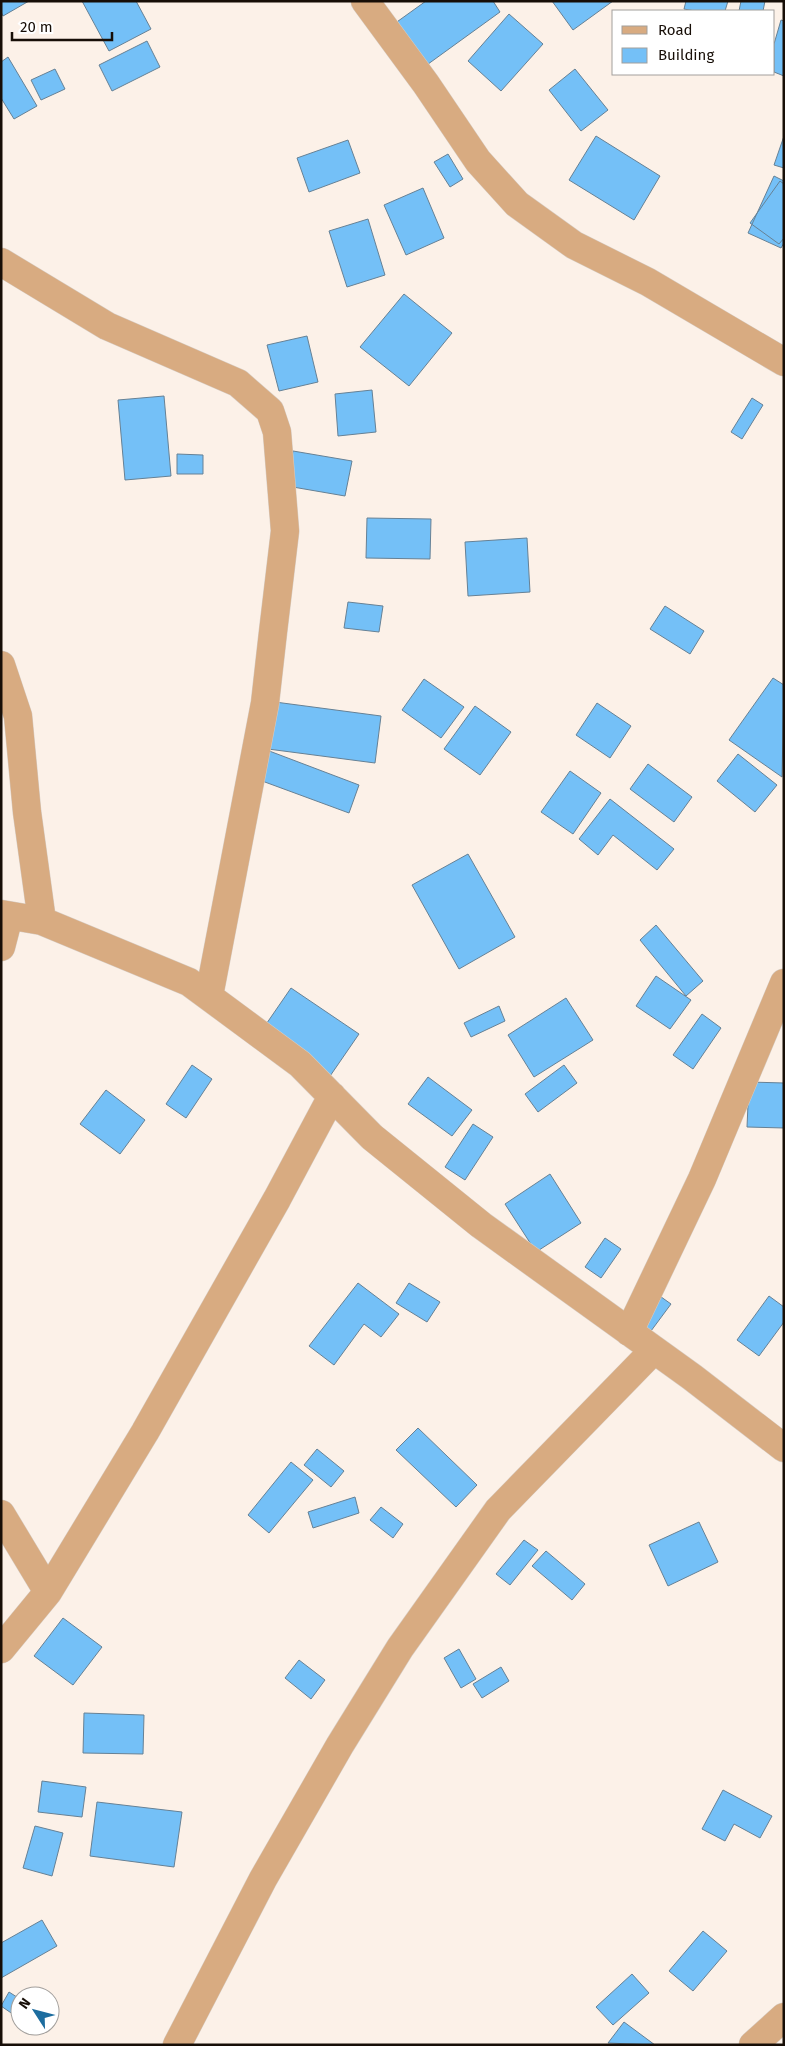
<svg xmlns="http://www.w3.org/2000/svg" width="785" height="2046" font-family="'Fira Sans',sans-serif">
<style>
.building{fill:#74c0f7;stroke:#668195}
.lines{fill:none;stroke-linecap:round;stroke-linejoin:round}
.minor-casing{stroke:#d7cdc4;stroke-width:29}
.minor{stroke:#d8ab81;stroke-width:28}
</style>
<rect width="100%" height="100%" fill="#fcf1e8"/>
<!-- building -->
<path class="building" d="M1,1h28l-26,15 -2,-4z
M82,1h54l15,28 -42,22z
M426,1h67l7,11 -76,55 -30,-43z
M552,1h61l-40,29z
M686,1h42l-3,10h-30l-11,-2z
M741,1h24l-2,10h-24z
M509,14l34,30 -42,47 -33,-30z
M781,20l3,1v55l-10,-4v-28z
M147,41l13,26 -48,24 -13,-26z
M8,57l29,49 -23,13 -13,-21v-36z
M55,69l10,20 -24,11 -10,-20z
M575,69l33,41 -27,21 -32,-41z
M596,136l64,40 -26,44 -65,-40z
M784,136v32l-10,-3z
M348,140l12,33 -51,19 -12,-34z
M448,154l15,25 -13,8 -16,-25z
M774,176l10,5v62l-3,5 -33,-15z
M780,181l4,3v54l-5,6 -29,-21z
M423,188l21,50 -38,17 -22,-50z
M368,219l17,56 -38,12 -18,-56z
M404,294l48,39 -43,53 -49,-39z
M307,336l11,46 -39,9 -12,-46z
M372,390l4,42 -38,4 -3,-42z
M164,396l7,80 -46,4 -7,-80z
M752,398l11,7 -21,34 -11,-7z
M293,451l59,10 -7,35 -58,-10z
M177,454l26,1v19h-26z
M367,518l64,1 -1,40 -64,-1z
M527,538l3,54 -62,4 -3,-54z
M348,602l35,4 -4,26 -35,-4z
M665,606l39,25 -14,23 -40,-25z
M773,678l11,7 -2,92 -53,-37z
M424,679l40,28 -23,31 -39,-28z
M275,702l106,14 -6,47 -107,-14z
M597,703l34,23 -21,32 -34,-23z
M475,706l36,26 -31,43 -36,-26z
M264,749l95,36 -10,28 -95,-35z
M738,754l39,31 -22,27 -38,-31z
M648,764l44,33 -18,25 -44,-33z
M570,771l31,22 -28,41 -32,-22z
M610,799l64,50 -17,21 -44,-35 -15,20 -19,-16z
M468,854l47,83 -56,32 -47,-84z
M656,925l47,56 -17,15 -46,-56z
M656,976l35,24 -21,29 -34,-23z
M291,988l68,46 -31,45 -68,-46z
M566,998l27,42 -59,37 -26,-42z
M499,1006l6,15 -34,16 -7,-14z
M702,1014l19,14 -28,41 -20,-14z
M192,1065l20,14 -26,39 -20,-14z
M564,1065l13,18 -39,29 -13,-18z
M428,1077l44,33 -20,26 -44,-32z
M749,1082l35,1v45l-37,-1z
M106,1090l39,30 -25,34 -40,-30z
M473,1124l20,13 -28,43 -20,-13z
M550,1174l31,49 -45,29 -31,-48z
M605,1238l16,11 -20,29 -16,-11z
M358,1283l41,31 -18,23 -17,-13 -30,41 -25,-19z
M409,1283l31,19 -13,20 -31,-19z
M657,1294l14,10 -23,31 -14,-11z
M769,1296l15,11v15l-25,34 -22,-16z
M418,1428l59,57 -21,22 -60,-57z
M317,1449l27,22 -13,16 -27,-22z
M291,1462l22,18 -44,53 -21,-18z
M355,1497l4,16 -46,15 -5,-16z
M381,1507l22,17 -10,14 -23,-18z
M699,1522l19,40 -50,24 -19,-41z
M524,1540l14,10 -28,35 -14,-11z
M546,1551l39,33 -13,16 -40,-34z
M63,1618l39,29 -29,38 -39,-29z
M459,1649l17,30 -15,9 -17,-30z
M299,1660l26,20 -14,19 -26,-21z
M501,1667l8,14 -27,17 -9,-14z
M84,1713l60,2 -1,39 -60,-1z
M42,1781l44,6 -4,30 -44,-5z
M723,1790l49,26 -12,22 -26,-14 -9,17 -23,-12z
M97,1802l85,10 -8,55 -84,-11z
M35,1826l28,7 -11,43 -29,-8z
M42,1920l15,26 -56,32v-35z
M703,1931l24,20 -34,40 -24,-20z
M632,1974l17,19 -36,32 -17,-18z
M9,1992l11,7v20l-19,-13z
M624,2022l31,23 -47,-2z"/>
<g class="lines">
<!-- minor casing -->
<g class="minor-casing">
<path id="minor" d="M365,1l61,83 52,77 39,43 57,41 74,37 136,80
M1,262l106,64 131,57 32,28 7,21 8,99 -12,101 -8,71 -56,293
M1,665l17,51 9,96 15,109
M1,914l41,7 147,61 111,82 72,73 109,88 211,152 92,71
M1,947l8,-31
M629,1332l73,-153 82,-196
M1,1514l47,78
M1,1649l47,-57 97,-160 132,-233 55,-103
M177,2045l86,-166 77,-134 60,-97 98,-138 156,-160
M753,2045l31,-28"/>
</g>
<!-- minor -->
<use href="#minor" class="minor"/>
</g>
<!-- border -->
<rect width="785" height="2046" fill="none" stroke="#170e07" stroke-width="5"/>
<!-- legend -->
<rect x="612" y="10" width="162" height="65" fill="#ffffff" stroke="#a29f9c"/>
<rect x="622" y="26" width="25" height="8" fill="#d8ab81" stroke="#a29f9c"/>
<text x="658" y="35" font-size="15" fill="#170e07">Road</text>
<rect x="622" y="48" width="25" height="15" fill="#74c0f7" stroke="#a29f9c"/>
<text x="658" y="60" font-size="15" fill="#170e07">Building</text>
<!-- north arrow -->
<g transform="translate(35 2011) rotate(306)"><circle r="24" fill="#ffffff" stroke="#a29f9c"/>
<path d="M0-4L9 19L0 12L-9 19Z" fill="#1d6d9f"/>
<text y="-8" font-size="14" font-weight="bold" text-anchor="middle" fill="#170e07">N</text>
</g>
<!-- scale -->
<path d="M12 32v8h100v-8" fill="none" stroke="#170e07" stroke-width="2.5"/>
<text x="20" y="32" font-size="15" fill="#170e07" stroke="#ffffff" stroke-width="4" paint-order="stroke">20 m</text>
</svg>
